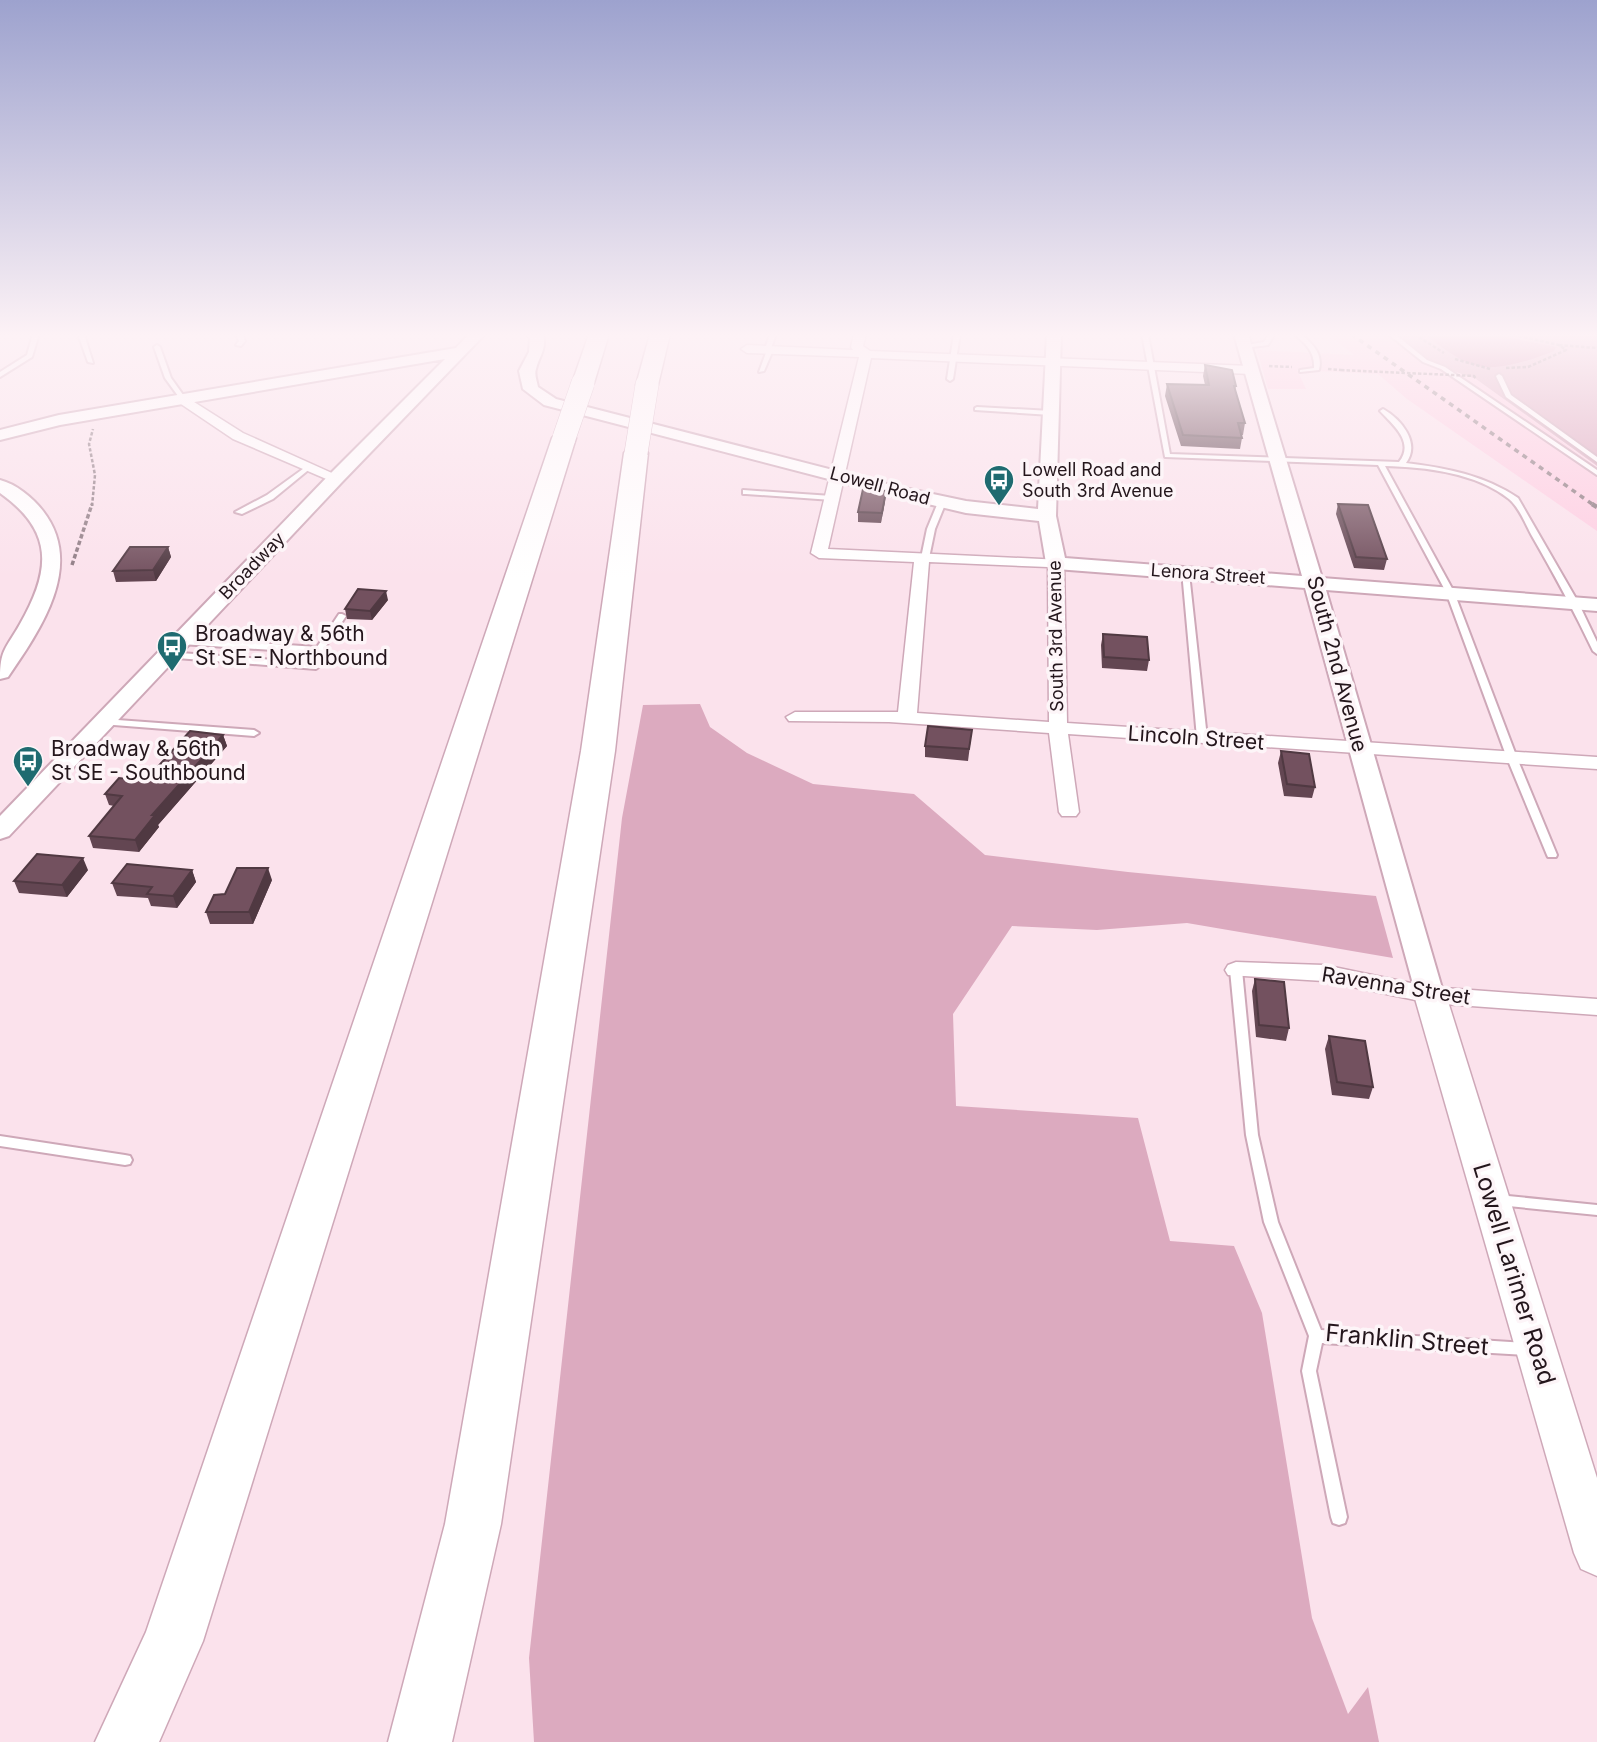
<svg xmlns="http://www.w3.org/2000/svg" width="1597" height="1742" font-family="Inter,sans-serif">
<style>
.built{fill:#fecee2}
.green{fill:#dcaabf}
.water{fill:#cd87a6}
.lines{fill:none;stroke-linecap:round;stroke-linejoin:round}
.service-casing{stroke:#cea8b8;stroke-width:4}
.minor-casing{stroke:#cea8b8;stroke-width:3}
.tertiary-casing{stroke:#cea8b8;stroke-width:4}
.secondary-casing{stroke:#cea8b8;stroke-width:3}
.motorway-casing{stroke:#cea8b8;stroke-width:3}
.path-far1{stroke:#8f7c84;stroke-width:2.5;stroke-dasharray:3.5 2;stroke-linecap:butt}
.path{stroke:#8f7c84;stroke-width:3.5;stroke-dasharray:4.5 2.5;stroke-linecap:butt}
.service{fill:#fff;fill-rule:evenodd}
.minor{fill:#fff;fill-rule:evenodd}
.tertiary{fill:#fff;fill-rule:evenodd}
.secondary{fill:#fff;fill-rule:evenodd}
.motorway{fill:#fff;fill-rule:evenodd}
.rail-far1{stroke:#8b787f;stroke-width:3.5;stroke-dasharray:5 5;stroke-linecap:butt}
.rail{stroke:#8b787f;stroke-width:4.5;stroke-dasharray:7 7;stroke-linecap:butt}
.motorway-bridge-casing{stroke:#cea8b8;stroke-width:24;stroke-linecap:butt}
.path-bridge{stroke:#8f7c84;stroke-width:2.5;stroke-dasharray:3.5 2;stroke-linecap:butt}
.motorway-bridge{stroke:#fff;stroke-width:23}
.wall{fill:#634652}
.shaded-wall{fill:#503942}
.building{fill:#73515f;stroke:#503942;stroke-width:2}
.labels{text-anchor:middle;stroke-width:7;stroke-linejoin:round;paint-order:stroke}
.far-poi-label{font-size:18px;fill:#24161c;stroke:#fdf5f8;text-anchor:start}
.far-street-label{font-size:18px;fill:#24161c;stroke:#fdf5f8}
.poi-label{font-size:21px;fill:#24161c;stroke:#fdf5f8;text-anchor:start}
.street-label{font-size:21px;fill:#24161c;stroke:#fdf5f8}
.near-street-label{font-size:24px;fill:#24161c;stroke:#fdf5f8}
</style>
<rect width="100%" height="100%" fill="#fbe2ec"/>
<!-- built -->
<path class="built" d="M1327,334h64l52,34 33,11 121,88v64l-190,-132 -29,-25 -81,-4 9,19h-38l-11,-39 97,5z"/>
<!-- green -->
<path class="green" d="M1391,334h206v132l-121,-87 -51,-18z
M700,704l10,23 37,26 66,31 101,10 71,61 143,17 248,24 17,62 -206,-35 -90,7 -85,-4 -59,88 3,92 182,12 32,123 64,5 28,67 50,305 36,96 20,-27 11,55h-845l-5,-84 93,-840 21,-113z"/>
<!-- water -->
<path class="water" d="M1425,334h67l64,13 -2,4c-20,8 -54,20 -76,15 -16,-3 -40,-21 -53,-32z"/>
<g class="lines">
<!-- service casing -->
<g class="service-casing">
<path id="service" d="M33,334h6l-7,23 -32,20v-5l27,-17z
M78,334h6l9,29 -5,-1z
M236,334h6l3,7 -4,5 -5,-1 3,-4z
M770,334h6l-5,14 2,2 -9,21 -5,1 8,-22 -2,-1z
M954,334h6l-7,45 -3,2 -3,-2z
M1142,334h6l22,120 229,8c16,-20 -6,-37 -19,-51l3,-2c18,10 38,34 23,54 40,5 78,12 112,35l60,104 19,40v12l-4,-3c-19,-40 -39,-77 -61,-115 -6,-11 -13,-29 -23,-37 -32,-26 -83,-32 -124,-33l69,126 63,166 40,97 -1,2h-8l-1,-2 -40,-97 -61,-166 -68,-127 -213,-8z
M1269,334h6l-7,11 -24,3 -3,-2 23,-4z
M1294,334h7c12,10 22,20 18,36l-19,2v-2l14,-2c1,-16 -8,-24 -20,-34z
M1388,334h7l32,26 18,7 152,103v5l-156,-106 -18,-7z
M157,345l3,2 11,31 15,21 -1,1h-4l-16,-22 -11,-31z
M1499,374l3,2 9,19 86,62v5l-91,-65 -10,-21z
M977,407l74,4 3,2 -3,2 -76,-5v-2z
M307,466l5,1 -39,32 -31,15 -7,-2 32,-17z
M743,490l89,6 4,2 -4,2 -86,-6h-3z
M939,500l7,2 -11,27 -6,29 -1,2h-6l-1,-2 6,-29z
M1182,571h6l1,2 18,165 -5,3 -5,-3z
M339,614h3l4,2 -24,36 -3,1 -138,-9 -4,-3 4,-3 136,9z
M167,652l149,11 4,3 -4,3 -152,-12 -1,-2z
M104,719l150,11 5,3 -5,3 -153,-12 -2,-2z
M1236,966l4,1 2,3 16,165 20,87 43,108 206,13 5,1 2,5 -2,5 -5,1 -205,-12 -6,28 31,146 -2,6 -6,2 -6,-2 -2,-6 -29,-146 7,-35 -45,-114 -18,-87 -16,-165 2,-3z
M0,1136l125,19 5,1 2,4 -2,4 -5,1 -125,-19z
M1498,1195l99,10v10l-99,-10 -5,-1 -2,-4 2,-4z"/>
</g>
<!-- minor casing -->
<g class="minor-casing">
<path id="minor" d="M854,334h12l-3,12 7,5 381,15 6,4 -6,4 -380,-16 -43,191 234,11 2,3 3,160 530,34v12l-529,-35 11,78 -3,4h-14l-3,-4 -10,-79 -160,-11 -100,-1 -3,-4 9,-5h103l16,-150 -95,-4 -8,-5 48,-196 -112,-4 -6,-4 6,-4 106,5 -2,-3zM929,562l119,5 1,155 -132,-9z
M183,395l60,38 100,45 -2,3h-10l-98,-42 -55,-37 -1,-3z
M1236,962l88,3 106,22 167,12v16l-167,-12 -106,-22 -96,-6 -3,-5 3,-5z"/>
</g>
<!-- tertiary casing -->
<g class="tertiary-casing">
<path id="tertiary" d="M469,334h16l-143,148 -333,354 -9,3v-23l330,-342 115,-115 -385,66 -60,15v-10l59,-15 397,-67z
M526,334h17c4,15 -4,22 -7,35 -2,5 1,12 2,18l18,12 339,87 71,15 72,8 9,-175h14l-5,182 9,42 237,18 -68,-242h14l74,244 275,21v12l-271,-21 118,405 -4,7 -10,3 -10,-3 -4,-7 -111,-407 -249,-19 -10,-6 -7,-42 -73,-8 -72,-17 -350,-91 -21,-16 -4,-18 10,-19 1,-14z
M0,480c16,4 33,18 43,31 42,54 -2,118 -35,166l-8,2c0,-30 6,-30 20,-55 31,-54 34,-93 -20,-131z"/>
</g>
<!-- secondary casing -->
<g class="secondary-casing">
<path id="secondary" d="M1430,984l12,3 4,8 151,483v98l-16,-7 -7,-16 -160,-558 4,-8z"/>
</g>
<!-- motorway casing -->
<g class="motorway-casing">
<path id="motorway" d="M589,334h20l-15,49 -3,5h-16l-3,-5z
M650,334h20l-12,51 -3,5h-16l-3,-5z
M564,431l8,2 4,5 -373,1203 -44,101h-64l51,-110 406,-1194 4,-5z
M636,446l8,2 4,5 -33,298 -114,773 -49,218h-64l57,-218 136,-773 43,-298 4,-5z"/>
</g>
<!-- path-far1 -->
<path class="path-far1" d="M1419,337l25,16
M1559,345l38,3
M1455,359l35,10
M1269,366l23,1
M1506,368l22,-1 38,-17 -7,-5 -48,-11
M1328,369l13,1
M92,506l3,-31 -6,-31 4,-15"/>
<!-- path -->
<path class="path" d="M72,565l20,-61"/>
<!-- service -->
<use href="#service" class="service"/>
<!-- minor -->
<use href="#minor" class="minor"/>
<!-- tertiary -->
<use href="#tertiary" class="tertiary"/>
<!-- secondary -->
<use href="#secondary" class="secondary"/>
<!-- motorway -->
<use href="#motorway" class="motorway"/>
<!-- rail-far1 -->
<path class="rail-far1" d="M1351,334l244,172"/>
<!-- rail -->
<path class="rail" d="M1592,504l5,3"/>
<!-- motorway-bridge casing -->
<g class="motorway-bridge-casing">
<path id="motorway-bridge" d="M564,438l19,-55
M636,453l11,-68"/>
</g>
<!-- path-bridge -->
<path class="path-bridge" d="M1341,370l133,6 2,3"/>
<!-- motorway-bridge -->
<use href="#motorway-bridge" class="motorway-bridge"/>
</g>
<!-- wall -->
<path class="wall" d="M1205,365l31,21 -1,5 10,32 -2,12h-2l1,3 -2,11 -59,-3 -16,-50 2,-12 38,1 -2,-9z
M886,491l-1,10 -4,22 -23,-1v-10z
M1338,504l49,55 -3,11 -30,-2 -18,-54z
M168,547l3,10 -15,24 -40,1 -3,-11z
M388,600l-16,20 -25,-1 -2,-10z
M1103,634l46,26 -2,11 -45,-3 -1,-23z
M972,730l-4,31 -43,-4v-11z
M223,735l4,11 -69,79 1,2 -20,25 -46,-4 -4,-12 25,-30 -5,-1 -4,-11 40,-13z
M1281,751l34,36 -3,11 -28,-2 -6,-33z
M88,870l-21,27 -48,-4 -5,-12z
M192,870l4,12 -19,26 -26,-2 -3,-8 -31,-2 -5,-13z
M272,880l-19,44h-43l-4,-12 19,-18z
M1255,979l34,49 -3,13 -30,-4 -4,-46z
M1329,1036l44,51 -4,12 -37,-4 -7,-46z"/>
<!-- shaded-wall -->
<path class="shaded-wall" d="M886,491l-1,10 -4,22 1,-10z
M168,547l3,10 -15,24 -3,-11z
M386,591l2,9 -16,20 -2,-9z
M223,735l4,11 -69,79 1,2 -20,25 -4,-12 17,-25z
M83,858l5,12 -21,27 -5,-12z
M268,868l4,12 -19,44 -4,-12z
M192,870l4,12 -19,26 -4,-12z"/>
<!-- building -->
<path class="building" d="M1205,365l27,5 4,16h-2l11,37h-7l4,15 -59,-3 -16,-51 42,1z
M863,489l23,2 -4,22 -24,-1z
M1338,504l30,1 19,54 -31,-2z
M130,547h38l-15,23 -40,1z
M358,589l28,2 -16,20 -25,-2z
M1103,634l44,3 2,23 -45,-3z
M928,726l44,4 -3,19 -44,-3z
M190,731l33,4 -71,80h3l-20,25 -46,-4 33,-40 -17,-2 14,-16 26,3z
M1281,751l28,3 6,33 -28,-3z
M37,854l46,4 -21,27 -48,-4z
M127,864l65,6 -19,26 -26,-2 5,-7 -40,-4z
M237,868h31l-19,44h-43l8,-17 11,-1z
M1255,979l29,3 5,46 -30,-3z
M1329,1036l36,5 8,46 -36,-5z"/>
<!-- sky -->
<linearGradient id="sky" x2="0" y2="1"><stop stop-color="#9da2ce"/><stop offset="0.58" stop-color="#fdf2f6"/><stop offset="1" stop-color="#fdf2f6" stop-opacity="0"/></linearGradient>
<rect width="1597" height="578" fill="url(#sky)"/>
<!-- icons -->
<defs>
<g id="bus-pin" transform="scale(1.575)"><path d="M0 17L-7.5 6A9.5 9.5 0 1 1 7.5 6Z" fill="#1f6b70" stroke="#fdf5f8"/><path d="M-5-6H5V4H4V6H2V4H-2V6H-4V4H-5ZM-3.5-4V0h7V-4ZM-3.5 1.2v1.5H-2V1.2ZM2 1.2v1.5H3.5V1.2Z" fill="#fff"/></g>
</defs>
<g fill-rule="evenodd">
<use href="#bus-pin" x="999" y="480"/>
<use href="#bus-pin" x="172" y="646"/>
<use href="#bus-pin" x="28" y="761"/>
</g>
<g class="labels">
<!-- far-poi labels -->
<g class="far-poi-label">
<text x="1022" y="476">Lowell Road and<tspan x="1022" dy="21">South 3rd Avenue</tspan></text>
</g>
<!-- far-street labels -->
<g class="far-street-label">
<text transform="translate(880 486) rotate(15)" y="6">Lowell Road</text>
<text transform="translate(252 566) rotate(-46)" y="6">Broadway</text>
<text transform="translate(1208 574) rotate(4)" y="6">Lenora Street</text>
<text transform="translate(1056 636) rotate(-91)" y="6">South 3rd Avenue</text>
</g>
<!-- poi labels -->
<g class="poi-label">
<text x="195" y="641">Broadway &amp; 56th<tspan x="195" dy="24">St SE - Northbound</tspan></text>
<text x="51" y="756">Broadway &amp; 56th<tspan x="51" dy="24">St SE - Southbound</tspan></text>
</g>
<!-- street labels -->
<g class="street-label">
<text transform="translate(1337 664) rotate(75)" y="7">South 2nd Avenue</text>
<text transform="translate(1196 738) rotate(4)" y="7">Lincoln Street</text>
<text transform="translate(1396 986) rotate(9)" y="7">Ravenna Street</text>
</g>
<!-- near-street labels -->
<g class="near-street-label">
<text transform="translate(1514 1274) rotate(73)" y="8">Lowell Larimer Road</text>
<text transform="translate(1407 1340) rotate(5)" y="8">Franklin Street</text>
</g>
</g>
</svg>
